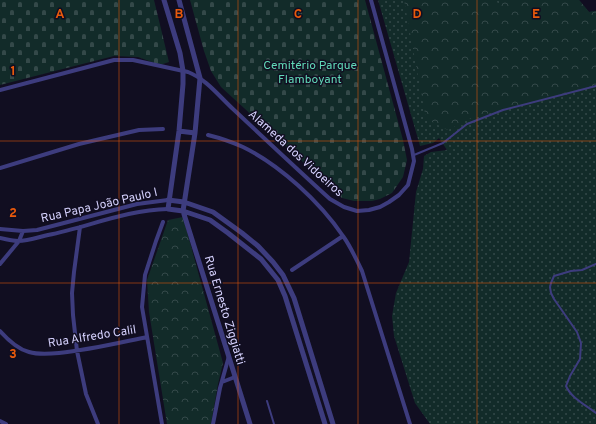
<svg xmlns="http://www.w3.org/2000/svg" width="596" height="424" font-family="Overpass,sans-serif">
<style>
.grass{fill:url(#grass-dots)}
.forest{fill:url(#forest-crowns)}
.cemetery{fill:url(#cemetery-stones)}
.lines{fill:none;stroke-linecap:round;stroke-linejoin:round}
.service{stroke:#3d3c7e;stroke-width:2}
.minor{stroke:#3d3c7e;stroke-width:4}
.tertiary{stroke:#3d3c7e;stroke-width:5}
.grid{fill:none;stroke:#e8590c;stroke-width:1;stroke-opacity:0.55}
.labels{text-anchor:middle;stroke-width:3;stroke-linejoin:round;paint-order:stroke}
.park-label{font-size:12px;fill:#61d9b8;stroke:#110e21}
.street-label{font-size:12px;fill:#d5d1fd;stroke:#110e21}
.grid-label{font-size:13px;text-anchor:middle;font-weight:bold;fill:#e8590c;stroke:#110e21;stroke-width:3;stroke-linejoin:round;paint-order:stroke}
</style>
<defs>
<pattern id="grass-dots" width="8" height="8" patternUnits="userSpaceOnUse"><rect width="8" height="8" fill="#122b29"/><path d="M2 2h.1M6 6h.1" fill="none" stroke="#344949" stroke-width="1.8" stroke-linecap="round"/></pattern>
<pattern id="forest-crowns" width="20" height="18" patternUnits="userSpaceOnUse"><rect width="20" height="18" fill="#122b29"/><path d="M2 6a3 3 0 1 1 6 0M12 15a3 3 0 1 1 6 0" fill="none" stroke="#344949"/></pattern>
<pattern id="cemetery-stones" width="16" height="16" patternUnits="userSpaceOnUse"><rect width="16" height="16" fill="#122b29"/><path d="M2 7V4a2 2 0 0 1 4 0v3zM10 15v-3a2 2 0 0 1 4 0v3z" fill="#344949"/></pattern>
</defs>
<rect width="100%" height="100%" fill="#110e21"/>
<!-- grass -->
<path class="grass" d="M378,0h201l10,12 7,-1v413h-166l-15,-21 -21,-67 -2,-20 4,-23 13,-31 7,-70 7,-23 1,-13 7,-4 16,-2 -8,-12 -6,5 -13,3z"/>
<!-- forest -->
<path class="forest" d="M404,0h87l10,4 2,-4h76l10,12 7,-1v74l-125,33 -23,12 -22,-11z
M183,217l40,146 -5,21 -7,40h-44l-18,-112 -2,-32 21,-60z"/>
<!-- cemetery -->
<path class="cemetery" d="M0,0h154l15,62 -9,3 -22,-8 -24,-1 -114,29z
M190,0h175l38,140 4,20 -4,17 -11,16 -12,6 -8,2h-18l-12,-3 -121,-111 -10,-16 -7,-20z"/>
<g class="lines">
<!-- service -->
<path class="service" d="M414,155l29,-12 24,-19 36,-14 93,-24
M596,264l-14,6 -11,1 -17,5 -3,7 -1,4 1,6 3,6 23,33 4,11 -1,16 -10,17 -4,10c5,12 20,19 30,27
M267,401l7,23"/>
<!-- minor -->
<path class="minor" d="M0,90l114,-30h19l55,12c18,7 31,24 45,37 32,30 64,60 97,90l14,8 13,4 12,-1 11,-3 9,-5 10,-7 9,-10 6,-24 -2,-12 -41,-149
M208,135c12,3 24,7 35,12 37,18 77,55 100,89 8,11 13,23 19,35l48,153
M0,168l79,-24 60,-14 24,-1
M80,227l-6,45 -2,21 1,22 4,36 9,43 12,30
M0,229l23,2 14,-1 100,-26 31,-4
M0,238c6,1 12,3 18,3 10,0 21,-4 30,-6 40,-8 78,-25 120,-26
M0,264l19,-23 4,-10
M292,270l51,-34
M0,331c8,9 17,18 29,21 10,3 20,2 30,1 30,-3 59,-10 88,-16
M222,382l13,-5
M0,421l6,3
M162,424l-20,-117 3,-32 11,-34 7,-19
M213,424l7,-36 9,-32"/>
<!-- tertiary -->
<path class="tertiary" d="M164,0l16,53 3,18v13l-4,47 -11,78 15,2 27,9 18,13 33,26 17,21 7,16 40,128
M179,0l21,78 -5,55 -12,78 67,213
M179,131l16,2
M168,200l16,2 29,10 29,21 16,13 15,16 10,13 11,23 39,126"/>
</g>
<!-- grid -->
<path class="grid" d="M119,0v424M238,0v424M358,0v424M477,0v424M0,141h596M0,283h596"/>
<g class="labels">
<!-- park labels -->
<g class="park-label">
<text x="310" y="69">Cemitério Parque<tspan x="310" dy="14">Flamboyant</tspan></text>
</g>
<!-- street labels -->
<g class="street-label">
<text transform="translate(296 153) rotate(42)" y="4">Alameda dos Vidoeiros</text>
<text transform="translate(99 205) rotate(-13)" y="4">Rua Papa João Paulo I</text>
<text transform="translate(225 310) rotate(73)" y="4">Rua Ernesto Ziggiatti</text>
<text transform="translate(92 336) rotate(-9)" y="4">Rua Alfredo Calil</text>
</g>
</g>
<g class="grid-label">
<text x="60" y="18">A</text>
<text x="179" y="18">B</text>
<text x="298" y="18">C</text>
<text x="417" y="18">D</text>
<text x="536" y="18">E</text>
<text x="13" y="75">1</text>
<text x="13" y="217">2</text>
<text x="13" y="358">3</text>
</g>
</svg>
